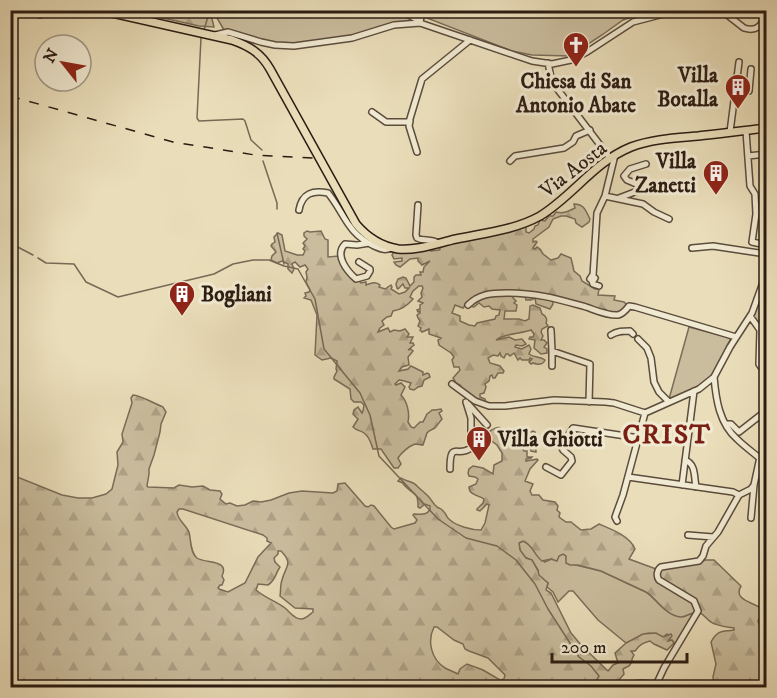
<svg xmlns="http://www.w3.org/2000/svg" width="777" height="698" font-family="'IM FELL DW Pica',serif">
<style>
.green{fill:#cabd9e;stroke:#7a6c58;stroke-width:1.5}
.forest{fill:url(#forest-firs);stroke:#7a6c58;stroke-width:1.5;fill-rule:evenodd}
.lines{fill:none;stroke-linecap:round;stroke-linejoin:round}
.stream{stroke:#776955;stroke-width:1.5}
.minor-casing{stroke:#5b4c3d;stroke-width:8}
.major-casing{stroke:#2b1c13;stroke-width:10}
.minor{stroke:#f1ead2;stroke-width:5}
.major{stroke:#eadeba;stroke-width:7}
.rail{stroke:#2b1c13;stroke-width:1.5;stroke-dasharray:10 10;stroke-linecap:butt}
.labels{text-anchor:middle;stroke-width:6;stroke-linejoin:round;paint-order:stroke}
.poi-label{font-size:21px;font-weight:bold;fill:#2b1c13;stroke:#f1ead2;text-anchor:end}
.street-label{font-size:21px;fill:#2b1c13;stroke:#f1ead2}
.district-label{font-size:27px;font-weight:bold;letter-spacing:1.5px;fill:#7a1f14;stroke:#f1ead2}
</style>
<defs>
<pattern id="forest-firs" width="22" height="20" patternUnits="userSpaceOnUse" patternTransform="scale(1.5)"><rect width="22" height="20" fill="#cabd9e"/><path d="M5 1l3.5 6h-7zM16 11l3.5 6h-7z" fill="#aea287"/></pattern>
</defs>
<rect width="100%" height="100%" fill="#eadeba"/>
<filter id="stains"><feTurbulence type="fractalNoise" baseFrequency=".00333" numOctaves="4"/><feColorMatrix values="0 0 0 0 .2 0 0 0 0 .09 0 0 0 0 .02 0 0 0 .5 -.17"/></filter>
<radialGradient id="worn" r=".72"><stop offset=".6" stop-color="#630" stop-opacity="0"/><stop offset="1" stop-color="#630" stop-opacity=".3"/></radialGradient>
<!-- green -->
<path class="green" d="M213,11h437l-27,9 -21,15 -32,21 -38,-1 -20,-4 -90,-35 -16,9 -116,23 -66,-18z
M689,327l42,11 -19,38 -11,10 -32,13z
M523,541c13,5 10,14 22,21l18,-8 3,2 1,7 34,8 45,21c6,4 9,8 14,13 11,12 22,12 35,7l-19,33 -4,-5 -4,1 -1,-7 -4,3c-17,-9 -22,0 -37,6l-28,-23 -25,-29h-4l-11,11 -5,-10 -6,-5 1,-4 -10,-8v-5l-6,-10 -8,-3 -4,-7 -1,-7z"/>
<!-- forest -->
<path class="forest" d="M132,11h78l4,16 -15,-1z
M574,204c11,0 12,8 16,15l-1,3 -7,5 -6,-4 -1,-4 -9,-3h-5l-8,3 -4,8 -16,12v3l3,-1 1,1 -4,6 2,1 2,-2 3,2 3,5 8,6 7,-2 3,-4 10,4 3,13 6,5 2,5 13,8h4l-1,6 17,1 -1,4 10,2 3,3 -7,8c-6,0 -10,0 -15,-4l-5,1 -57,-16 -17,-2h-36l-24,12 -3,4 -8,-3 -3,8 8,3v5l9,4 6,1 2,-3 18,-4 1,-3 3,-1 1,-5 -8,-1 -3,-3 -5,1 -5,-4 -5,4 -5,-1c18,-20 61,-11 84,-5v3l-3,5 -14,-5 -1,-6 -4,2h-5l-1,-4h-12v2l3,3 -2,2 3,2 -1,6h-11l-1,8h15l6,2 4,-2 1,-13 3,-1 7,3 2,6c3,1 6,5 4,9l2,3 -6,3 -1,3 2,4 -2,4h3l3,3 -3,4 3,2v4l-6,1 -7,-6 1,-8 -6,-1 1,-2h3l1,-3 -3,-4c-11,4 -26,3 -35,10l13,-3 6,3 7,-1 4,5 -4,2 -6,-1 -1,2 7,2 7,-4 2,4 -2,5c5,4 11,2 16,6 -2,5 -7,5 -12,3l-2,1 -2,-2 3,-3 -2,-1 -1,2h-7l-2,-2 -2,2 -4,-7 -4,3 -2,-2h-2l-2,4 -3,-2 -1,-3 -2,3 -5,-1 -5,3 2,5 10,3 4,5 -1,2h-5l-3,5h-2l-1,-3 -2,1 -1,5 -4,3 1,3 -2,6 -4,1v3l5,2 1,3 4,2h-9l-24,-18 3,-1 -4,-2 -3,-5 7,-8 -1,-3h-5l-2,-7 2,-3 -3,-4 -12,-8 -1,-5 3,-2 -12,-4v-5l-7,3 -2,-2 1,-2 -3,-2 2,-5 -2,-3 -1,-3 3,-2v-2l-2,1 -1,-2 3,-1v-4l3,-2 -5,-2 4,-4 -1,-4 2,-5 -1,-2h-3l-6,5 -3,6 3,2c-6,7 -12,11 -20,12l-2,5 -4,1 -5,4 2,4 -4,3 -2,4 10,-4 2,4 4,-2 6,1 5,-2 4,5 -2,3h6l-3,6h3l1,2 -6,5 3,-1 2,2 -5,6 1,8 -7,2 -3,4 9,-2 3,-3 12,6v3l4,-2 2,1 1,3 -6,3 -2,6 -4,1 -4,3 -4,-1 -1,-2 2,-4c-3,-1 -9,-3 -12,-3l-4,4 1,1 5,-2 4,4 -4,8c6,6 9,18 7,27l3,5 3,1 6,-6h3l4,-8 4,-3 1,-1h3l6,-1 1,2 -3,2 3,6 -7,9 -6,3 -2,2 -4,12c-3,0 -5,-1 -8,-1 -6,2 -14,9 -17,14l3,6 -3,4h-4l-13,-19h-8c-2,-5 -3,-12 -9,-16 -4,-3 -7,-2 -11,-6l5,-8 -5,-5 1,-4 4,-3 4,6 1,-2 1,-6 -3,-3h-7l-3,-3 -1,-10 -16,-10v-2l3,-6 -1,-2 1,-8 -6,-3 -9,2 -7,-5 2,-40 -6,-15 -7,-2 2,-2 -1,-3 4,-1 1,-2 -4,-8 1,-5 -1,-5 2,-3 -3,-4 -5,2 -5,-5 -2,1 -1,1 2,5 -2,4 -4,-4v-5l-6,-3 -5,2 -6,-3 1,-4 4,-4 -5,-6 1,-2 3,-2 -1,-5 4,-4 4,2 3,16 12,4h6l2,-4 -2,-2 2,-3 -2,-3 4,-4 -3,-3v-3l3,-2 3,1 11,-1 4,8 3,1v17l11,-1 22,27 5,-1v3c5,-2 10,-4 14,0l-1,2 6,2 6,-4 1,2 -1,2 8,5 6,-2 4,-4h-4l-2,-4 -5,5 -1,-1 -1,-4 2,-5 5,-2 3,1 4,8 4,-4v-5l2,-2h5l-1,-3h3l1,-5 6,-6 -8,4 -4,-4v-3l-8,1 -10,8 -4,-2 -2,-3 8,-1v-3l-8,1 -2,-4 2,-3 -3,-2 36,-1 4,2 8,-1 3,-5 84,-19v6l3,1 5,-4 1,-3 3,-1 2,-5 5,1 4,-5h4l3,-4c9,2 12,-1 19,-4z
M766,277v73l-2,3 -2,-1v-17l-10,-17z
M133,395c7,0 22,9 30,12l3,5 -5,12 -1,8 -6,23 -5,14v5l-2,12 1,1 26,1 5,-3 13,2 11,-1 7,4 10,1 2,3 -2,5 6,5 4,-1 7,3 8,-1 8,-4 8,1 10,-2 18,-7 13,-2 31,2 4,-2 1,-7 7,-1 20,23 3,1 3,-2 3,1 17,21 3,2 21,-6 2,-3 -4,-5 1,-1c6,0 13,2 16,-5v-3l-5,-2 -5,4 -2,-1c0,-16 -3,-11 -12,-20 -7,-7 1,-2 -8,-6l3,-3c6,4 12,3 16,8 4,4 7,6 11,10 3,3 5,8 9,11 5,3 3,0 7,5 4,4 1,4 6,8 7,6 21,10 31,10l4,-7 4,-18 -2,-1 -7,7 -3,-1v-1l6,-6 1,-4c-6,-4 -15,-4 -15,-12l7,-3 2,-5 -3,-2 -6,-1 -1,-3 1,-4 4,-3 10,2 10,6 1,-9 8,-4v-8l-5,-8 -8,-6 -1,-6c3,-3 12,-9 14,-3 1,2 0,5 0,7l5,1 8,10 4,-4 -3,-4 9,-3 3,-4 5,-2 2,1 1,20 -5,-1 -1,-5 -4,-1 -3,4 1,2h3v6h5l-1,1 -5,1v2l11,-2 1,1 -8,9 -5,12 8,3 -3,7 2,4h7l4,5 12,2 3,4 -1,4 3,3 -1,4 7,5h5l10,8 10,-1 8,-5c12,5 31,12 36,25l-6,10 27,10 39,-5 10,-4h9l27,26c-8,13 10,16 18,21l2,7 -3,7 1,3 7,5v58h-52l-1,-10 3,-13 -5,-22c7,-13 12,-10 23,-12v-2c-6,-1 -18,-2 -23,-6 -4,-2 -6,-7 -11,-9 -7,-3 -12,4 -19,4 -15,-1 -24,-18 -35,-25l-45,-21 -23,-6h-8l-4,-2v-7l-3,-2 -4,2 -2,5 -6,-2 -9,2c-8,-6 -9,-16 -19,-20l-4,2 1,7 6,8 6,2 6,11 1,4 9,8 -2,7 5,3 20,40 10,12 27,26 5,-6 5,-2 -3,-10 11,-10 17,-9 13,-1 7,4 8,-3 1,2 -4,5 4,-1 2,3 -7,7 -13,-6 -4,-3c-7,2 -10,3 -15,10h-4l3,4 -2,4v3l-3,4 -6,3 1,5 -6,7v6h-607l-1,-213 52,21 16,3h14l14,-4 6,-5 6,-24 -1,-13 6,-10 -1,-8 10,-31 -1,-5zM179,509h4l80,26 4,3v3l4,2 -13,14 -13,26 -17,9 -9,-3 -1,-1 2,-3h2l2,-5 -2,-4c8,-17 -16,-12 -25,-18 -7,-5 -6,-19 -8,-26 -4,-9 -11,-11 -12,-20zM278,551h3c13,13 4,16 1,29 -2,5 -1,11 -2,16l15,12 18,1v3c-3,2 -7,7 -12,7 -7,0 -11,-7 -16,-11 -9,-7 -20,-10 -29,-18l2,-6 10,1c8,-5 7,-11 12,-18l-5,-5 -1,-4 4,-4zM434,627h3l17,13 9,4 2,5 4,2 19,7 17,17 -1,4 -4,1 -17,-10 -16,-6 -7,5 -2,5c-4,-2 -9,-4 -13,-6 -14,-9 -18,-27 -11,-41z"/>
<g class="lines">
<!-- stream -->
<path class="stream" d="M204,30l5,-17 -2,-3
M201,38l-4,80 2,3 44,-2 2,2 6,19 11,10
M263,161l14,42v6
M277,233l7,31
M10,243l23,12
M38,258l8,5 28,1 12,18 32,15 96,-23 19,-10 20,-4h16l15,6 14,3 17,30 9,50 36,44 10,22 9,41 59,63 28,19 31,8 19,14 19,24 13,25 31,48 12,9 8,10 -7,12
M754,688l12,-11"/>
<!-- minor casing -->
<g class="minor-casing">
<path id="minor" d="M399,10l21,11
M419,10l2,6 -1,7
M721,10l23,18c12,4 17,-2 22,-12
M40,15v-5
M215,35l13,-3 33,10 14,3 19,1 58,-8 42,-13 26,-2 112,38 20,3 19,-4 16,-8 46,-30 46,-12
M548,63l4,19 58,76
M735,91h14l2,-22
M372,112l14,10h23l13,-43 48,-39
M410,121l-1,5 8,26
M746,131l4,55 5,8 1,20 -4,28 14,3
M730,132l9,-70
M615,155l-10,41 38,8 11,8 15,7
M748,156l18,-2
M510,161l5,-5 49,-8 9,-6 3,-6 14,-6
M619,198l21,-8 1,-4 -14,-6 -3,-4 6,-7 16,-5
M418,205l-2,30 1,3c8,4 12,0 22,5
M299,210c3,-17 14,-20 29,-17 17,21 18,39 46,53 7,3 10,5 18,2
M692,248l21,-2 53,8
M359,262l11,7v2l-3,5 -11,3c-9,-8 -22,-24 -11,-35l12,1 12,-2
M592,276l3,2 -2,3 -3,-2z
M593,276l4,-63 8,-17
M592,281l1,3 6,2
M468,305c11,-11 23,-12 39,-12 31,0 50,6 79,14 9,3 22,9 32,8 5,-1 8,-5 11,-9l6,1 101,30
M750,316l10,14 -1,34 2,3 5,1
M551,330l1,21 38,13 -1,38
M611,335c6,-4 12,-4 19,-4l3,3
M638,339l9,9 4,10 3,24 5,10 10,10
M552,351v15
M714,377c2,22 5,46 23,62 9,9 20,16 29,25
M452,384l23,17 14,5h16l49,-6 51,2 9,1 31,10
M468,404l19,21
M726,424h5l8,8 23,-18
M685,460c11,4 9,17 11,27
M546,467l15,8 11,-14 -1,-4 -8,-7 -2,-4 12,-18 66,10
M450,469c0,-29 7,-11 21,-21v-30l-5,-16
M628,477l105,15 6,3
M682,485l12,-94
M751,518l3,-33
M617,521l-2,-4 8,-22 22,-82 54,-24 15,-12 16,-30 22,-34 14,-39
M688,535l25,2
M635,684c8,-2 15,1 22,-1
M668,688l-11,-5 7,-15 34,-57 -4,-10 -35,-21c-3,-4 -2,-10 2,-13l38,-6 4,-5 3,-10 12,-14 21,-37 12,-6 3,-4 6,-28"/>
</g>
<!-- major casing -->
<g class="major-casing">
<path id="major" d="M99,10l133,30c17,6 29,13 38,29l86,155c11,13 24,22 42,25 19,2 40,-6 58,-10 28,-6 59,-9 84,-23 33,-20 54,-54 91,-69 21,-8 44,-9 67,-11 23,-3 46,-5 68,-8"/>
</g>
<!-- minor -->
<use href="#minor" class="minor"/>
<!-- major -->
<use href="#major" class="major"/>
<!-- rail -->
<path class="rail" d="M10,96l163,46 82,13 60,3"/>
</g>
<!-- icons -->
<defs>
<g id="church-pin" transform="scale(1.35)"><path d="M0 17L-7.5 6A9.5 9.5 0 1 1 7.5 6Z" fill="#8f2418" stroke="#f1ead2"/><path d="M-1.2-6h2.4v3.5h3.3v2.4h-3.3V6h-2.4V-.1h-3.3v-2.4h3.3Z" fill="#fff"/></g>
<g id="building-pin" transform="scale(1.35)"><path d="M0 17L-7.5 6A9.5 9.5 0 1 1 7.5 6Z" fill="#8f2418" stroke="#f1ead2"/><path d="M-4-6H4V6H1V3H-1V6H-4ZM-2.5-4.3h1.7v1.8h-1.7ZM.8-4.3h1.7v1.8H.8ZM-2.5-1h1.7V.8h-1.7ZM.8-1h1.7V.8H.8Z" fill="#fff"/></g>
</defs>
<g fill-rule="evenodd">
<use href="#church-pin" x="576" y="45"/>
<use href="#building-pin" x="738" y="87"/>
<use href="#building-pin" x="716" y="173"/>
<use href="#building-pin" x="182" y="294"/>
<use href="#building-pin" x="479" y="439"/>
</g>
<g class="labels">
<!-- poi labels -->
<g class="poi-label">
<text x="718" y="82">Villa<tspan x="718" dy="24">Botalla</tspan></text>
<text x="576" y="88" text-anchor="middle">Chiesa di San<tspan x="576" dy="24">Antonio Abate</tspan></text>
<text x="696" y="168">Villa<tspan x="696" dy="24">Zanetti</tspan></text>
<text x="201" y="301" text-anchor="start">Bogliani</text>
<text x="498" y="446" text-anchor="start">Villa Ghiotti</text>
</g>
<!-- street labels -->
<g class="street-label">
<text transform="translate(573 169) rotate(-38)" y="7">Via Aosta</text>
</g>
<!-- district labels -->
<g class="district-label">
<text x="667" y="443">CRIST</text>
</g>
</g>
<!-- margin -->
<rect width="777" height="698" fill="none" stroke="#eadeba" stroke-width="36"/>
<rect x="12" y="12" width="753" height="674" fill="none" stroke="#2b1c13" stroke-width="3"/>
<rect x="18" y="18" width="741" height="662" fill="none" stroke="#2b1c13" stroke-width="1.5"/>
<!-- north arrow -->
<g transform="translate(63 63) rotate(301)"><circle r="28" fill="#f1ead2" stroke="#a29886" stroke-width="1.5"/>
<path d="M0-4.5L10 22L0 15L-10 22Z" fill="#8f2418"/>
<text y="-9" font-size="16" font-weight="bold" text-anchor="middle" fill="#2b1c13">N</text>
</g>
<!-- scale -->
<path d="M552 653v9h135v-9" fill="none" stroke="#2b1c13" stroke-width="3"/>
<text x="561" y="653" font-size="18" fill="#2b1c13" stroke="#f1ead2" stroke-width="4.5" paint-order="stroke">200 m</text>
<rect width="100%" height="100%" filter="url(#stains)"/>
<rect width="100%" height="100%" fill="url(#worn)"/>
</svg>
